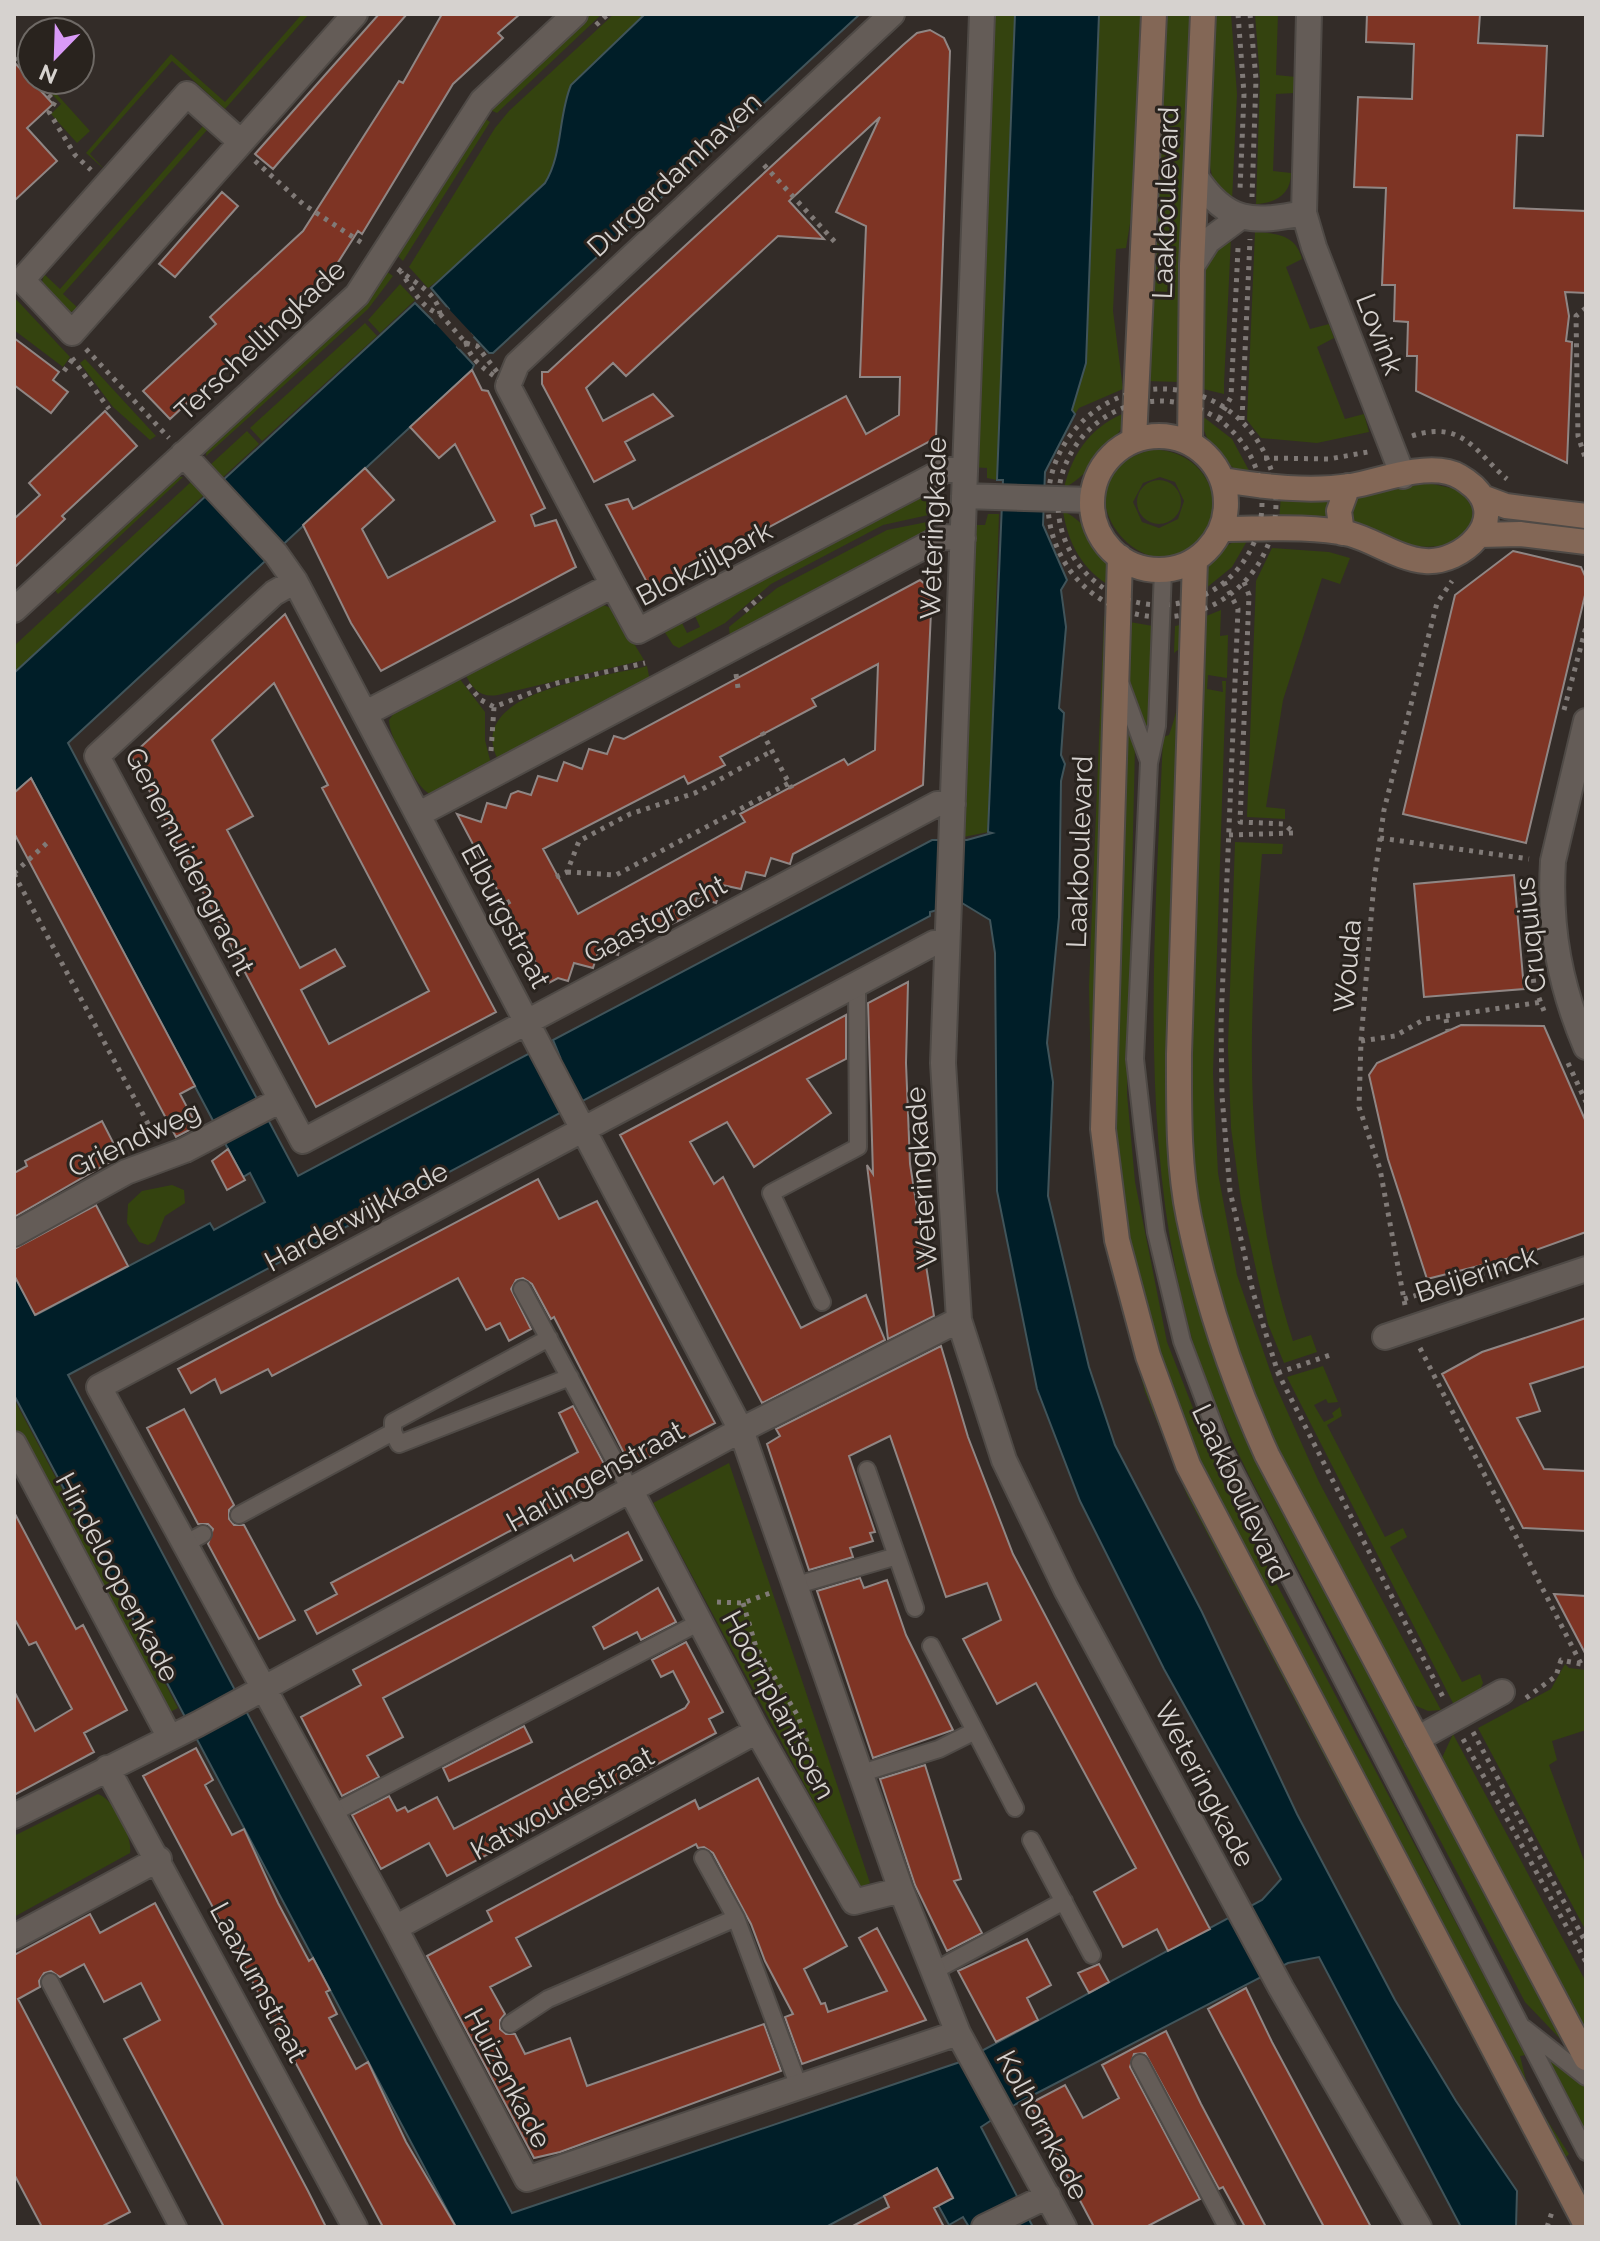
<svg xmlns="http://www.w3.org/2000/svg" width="1600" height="2241" font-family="Raleway,sans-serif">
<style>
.green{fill:#34430f;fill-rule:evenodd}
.water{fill:#001e28;stroke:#40545a;stroke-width:2;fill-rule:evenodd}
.pier{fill:#332c28}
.building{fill:#7e3424;stroke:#908684;stroke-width:2;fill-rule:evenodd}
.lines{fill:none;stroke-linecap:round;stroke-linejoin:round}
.lane-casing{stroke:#4f4a46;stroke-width:20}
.street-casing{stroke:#4f4a46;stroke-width:28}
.secondary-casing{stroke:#4f4a46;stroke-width:28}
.path{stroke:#807a77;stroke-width:5;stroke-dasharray:4 6;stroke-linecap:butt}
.lane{stroke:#645c57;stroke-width:16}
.street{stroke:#645c57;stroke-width:24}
.secondary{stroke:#836756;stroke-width:24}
.labels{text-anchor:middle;stroke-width:6;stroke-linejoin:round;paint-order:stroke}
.street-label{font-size:28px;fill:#d6d2cf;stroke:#29231e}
</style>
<rect width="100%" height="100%" fill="#332c28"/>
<!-- green -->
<path class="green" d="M302,14h7l-84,95 -53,-48 -82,93 15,16 -19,-17 85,-99 54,48z
M589,14h13l-105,99 -9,-4z
M614,14h31l-74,71c-13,31 -8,69 -26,98l-83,79 -34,26 -19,-21 86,-139 14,-17z
M989,14h26l-18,466 -10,-2v-10l-15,-1z
M1099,14h48l-7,149 -14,85 -10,1 -3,62 10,78 -44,19 -4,6 -3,-4 14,-48z
M1161,14h35l-15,368 -36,-1z
M1209,14h22l6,80 -5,107 -18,-16 -9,-42z
M1255,14h23l-2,61 20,2 -1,16 -19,1 -3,77 18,2c0,21 -15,30 -35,31l4,-124z
M39,80h5l46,51 -13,12 -26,-29 10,-10z
M483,117l7,5 -87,139 -7,-7z
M203,126l4,4 -144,164 16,15 -11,4 -27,-27 3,-12 16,15z
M1255,232c22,1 41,3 47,27l-16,8 24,62 19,-5 5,14 -17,9 28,72 19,-5 5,18 -52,11 -56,-5 -14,-18z
M1231,238l-7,146v10l-25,-6c-1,-48 -13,-119 32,-150z
M386,271l7,5 -25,33 -162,147 1,-10z
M400,284l15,16 -35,33 -12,-13z
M14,297l56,60 -7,10 -49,-37z
M365,323l12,13 -115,105 -12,-13z
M85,359l71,77 -6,4 -37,-33 -33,-44z
M1130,411c-8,23 -44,67 -66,77 9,-37 29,-64 66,-77z
M1201,415l31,24 21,39c-26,-10 -50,-33 -52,-63z
M247,431l12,13 -38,35 -12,-13z
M1150,450c42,-3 77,37 57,77 -47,91 -167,-45 -57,-77zM1160,477l15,5 9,19 -6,18 -19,9 -17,-6 -9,-20 10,-19z
M172,477h11l-125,117 -6,-7z
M1137 502a22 22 0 1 1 44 0a22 22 0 1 1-44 0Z
M193,480l13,13 -192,180v-27z
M1428,483l32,7 12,17c7,62 -97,39 -120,14l4,-24z
M934,487l-1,27 -50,11 -112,59 -46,39 -46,25 -6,-3 -9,-14 22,-12 -4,4 5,10 13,-6 -5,-11 -5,-1z
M1281,495l50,4 -2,23h-50z
M1063,511c27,12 45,48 49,76 -30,-17 -44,-44 -49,-76z
M988,514h11l-11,318 -29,6 11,-313h15z
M932,521v10l-202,107 -1,-11 48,-39 110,-58z
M1250,536l-18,31 -27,22c0,-29 17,-46 45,-53z
M1272,548l57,4 21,6 -10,26 -18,-6 -39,122 -17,107 19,2v10l-38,-2 9,-236z
M599,603l14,6 31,51 -146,35c-18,3 -25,-6 -33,-21z
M1221,610l-1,26 8,-1 -1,43 -19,-3 -1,14 16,3 -1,-11h4l-13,392 5,100 19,102 37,107 45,100 122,228 -13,1 -23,-10 -159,-309 -42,-148 -18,-121 13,-504z
M1104,616l6,2 -16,420 38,294 419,838 -6,6 -358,-681 -42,-103 -43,-165 -10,-91 -3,-150z
M1124,621l29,5 -4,98 -3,4 -22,-64z
M1185,624l-5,155 17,505 371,763 -43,-45 -270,-515c-26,-52 -53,-106 -67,-163 -50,-192 -33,-391 -25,-587l6,-2c10,-27 15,-56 9,-85l-4,3 1,-27z
M647,666l3,15 -152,79c-36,-71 111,-83 149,-94z
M459,678l26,34v28l6,24 -61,30c-15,-7 -41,-57 -41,-74l7,-10z
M1126,721l9,25 -8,348 8,88 32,160 54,137 305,576 -6,1 9,36 40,62 -7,7 -361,-683 -68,-203 -21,-170z
M1235,842l48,2 -1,10h-20c-14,164 -21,328 31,487l18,-6 6,17 -33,11 -16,-39 -27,-123 -10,-73 -3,-81z
M172,1185l12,5 1,13 -20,13 -10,25 -7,4 -9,-3 -12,-19 1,-19 14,-13z
M1323,1366l15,36 -10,1 -2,-4 -12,6 10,17 10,-5 -2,-4 8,-6 2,9 -15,9 58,112 18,-9 4,9 -17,10 72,135 18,-8 3,9 -3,7 -26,15 -167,-328z
M14,1399l164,309 -12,6 -152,-286z
M729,1463l141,420 -10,5 -207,-385z
M1565,1664l4,4 17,2v60l-34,11 5,19 -8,5 37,101v65l-108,-203 73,-39z
M1453,1734l133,248v64l-145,-286z
M98,1794c16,5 35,43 32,59l-116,64v-81z
M1543,2050l43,35v53l-44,-84z"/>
<!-- water -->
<path class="water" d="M645,14h215l-367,339h-4l-18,-19 -14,13 17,18 -2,5 -404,373 230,433 234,-124 28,5 -7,-17 379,-200h35l25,-7 -4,-1 15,-352h-6l18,-466h84l-13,349 -14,47 3,4 -30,58 -2,53 24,55 -6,10 5,37 -7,81 5,5 -3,42 4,9 -4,17 -2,136 -12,126 6,39 -5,114 41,171 26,78 87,167 95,202 98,186 61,101 61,90 -1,36h-55l-142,-270 -31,6 -272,141 -35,23 52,100h-64l-6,-10 -14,8 -11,-20 15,-8 -16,-29 -111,59h-370l-442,-832v-120l22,40 174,-92 4,7 51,-28 -15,-29 -7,4 -212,-399 -17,15v-120l401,-370 20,20 14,-14 -18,-21 114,-105c18,-29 13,-67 26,-98zM962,903l28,17 5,33 2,238 40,198 43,112 84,168 117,210 -19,21 -299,161 -451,152 -444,-838 862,-459v-4z"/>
<!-- pier -->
<path class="pier" d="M447,307l27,29 -15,13 -26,-28z"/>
<!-- building -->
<path class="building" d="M379,14h28l-134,155 -18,-15z
M442,14h78l-22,19 5,5 -50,46 -91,150 -4,-3 -30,47 -24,17 -134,124 -27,-28 73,-67 -6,-7 93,-86 96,-150 4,2z
M1367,14h113l-2,29 69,3 -4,90 -26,-1 -3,73 72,3v82l-21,-1 4,24 -3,25 6,1 -5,121 -151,-72 1,-35h-10l1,-34 -14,-1 1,-36h-13l4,-97 -32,-1 4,-90 54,2 2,-55 -48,-2z
M930,30l14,8 6,13 -14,387 -285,152 -45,-85 22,-6 5,10 213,-113 20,38 33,-19 1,-38h-40l6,-151 -30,-14 44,-95 -91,84 35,38 -46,-3 -152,140 -13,-13 -27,25 17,33 50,-27 20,22 -48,26 10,18 -41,22 -52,-98v-12h6l355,-327 14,-12z
M14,62l39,42 -26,24 30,33 -43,40z
M222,192l16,14 -63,71 -16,-13z
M14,338l45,34 -6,8 15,12 -17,21 -37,-28z
M472,370l10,20 6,1 57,117 -14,7 4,11 21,-6 20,47 -195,104 -30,-48 -48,-98 62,-57 29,32 -32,29 26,49 107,-57 -40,-77 -16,14 -29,-31z
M105,411l32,35 -75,70 3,3 -51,49v-49l26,-24 -11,-12z
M1513,551l68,16 5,11v13l-60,252 -123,-29 52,-219z
M920,580l12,10 -9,195 -130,69 -3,10 -19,-6 -6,18 -19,-4 -5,17 -19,-4 -6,18 -19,-6 -4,15 -11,7 -19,9 -15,-4 -6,18 -19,-5 -5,18 -19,-6 -6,19 -19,-5 -6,18 -10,-3 -11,6 -90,-170 24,8 6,-19 19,5 5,-14 7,-3 13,4 7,-19 19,5 7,-19 18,7 7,-20 18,5 7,-18 10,3zM878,664l-3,86 -27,15 -4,-6 -104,55 5,8 -167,92 -35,-65 141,-73 4,8 37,-19 -5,-8 96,-51 -4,-7z
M285,614l211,398 -180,95 -185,-351zM274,683l54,102 -6,3 107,203 -100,53 -28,-54 44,-24 -10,-17 -35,19 -73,-138 26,-14 -41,-76z
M31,778l164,308 -15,8 17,32 -21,11 -162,-304v-40z
M1514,875l10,114 -100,8 -10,-113z
M908,982l-2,81 4,101 24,152 -46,23 -21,-174 6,9 -5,-171z
M846,1015v44l-39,20 24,34 -77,54 -27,-45 -37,20 24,42 9,-7 78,151 65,-33 19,45 -123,63 -142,-268z
M1461,1025l83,1 42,96v110l-64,23 -95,24 -39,-120 -19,-84 8,-12z
M102,1121l18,35 -106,61v-44l13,-7 -2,-5z
M228,1149l17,31 -18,10 -15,-29z
M538,1179l21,40 38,-18 118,222 -84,44 -77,-150 -3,2 -19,-35 -9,-6 -7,2 -5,9 20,40 -22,12 -9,-18 -14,7 -28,-52 -186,98 -4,-7 -47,24 -6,-14 -24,14 -13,-24z
M96,1205l32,61 -93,49 -21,-40v-26z
M1586,1318v48l-56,18 10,27 -23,7 27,51 42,2v60l-63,-3 -81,-154 40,-22z
M941,1346l27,91 45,117 197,375 -42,22 -11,-22 -34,18 -29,-55 42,-24 -100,-185 -39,21 -34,-65 38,-19 -14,-37 -41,14 -56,-161 -41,20 26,76 -5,1 3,8 -23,7 3,9 -44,13 -42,-126 13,-8 -4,-7z
M573,1406l38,71 -294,157 -12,-23 32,-17 -6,-11 247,-131 -19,-39z
M184,1409l50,96 -5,5v9l5,6h10l51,95 -36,19 -51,-95 5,-15 -5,-5h-10l-51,-96z
M14,1512l62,117 7,-4 44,85 -43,23 10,19 -80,43v-104l21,40 37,-22 -36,-67 -7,3 -15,-27z
M628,1532l14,28 -259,138 20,39 -36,19 12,21 -37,19 -41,-79 60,-32 -8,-15 218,-115 3,6z
M860,1578l4,10 23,-8 19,55 47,95 -80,28 -56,-167z
M658,1588l18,34 -35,18 -4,-8 -33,17 -11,-22z
M1554,1594l32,2v59z
M686,1642l37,70 -14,7 7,14 -269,143 -18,-33 -48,26 -29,-54 37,-19 8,15 8,-4 3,5 29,-15 17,32 231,-121 4,-6 -16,-31 -12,6 -9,-17z
M524,1726l8,16 -83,39 -6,-13z
M196,1748l17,32 -8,5 27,50 12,-6 34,74 31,58 4,-3 17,32 -4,2 11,22 -8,4 27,51 12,-7 38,80 50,85h-73l-240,-451z
M925,1765l36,114 -7,2 28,52 -35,18 -32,-66 -35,-106z
M758,1778l89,168 -43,23 17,35 4,-1 3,9 59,-21 -28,-53 18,-10 49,92 -124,44 -17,-47 8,-3 -28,-53 -14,-37 -38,-71 -9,-6 -6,1 -2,-4 -180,94 15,28 -41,21 15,27 -5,6v9l6,5h9l10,20 45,-16 17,48 177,-62 17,47 -221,81 -26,6 -107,-202 65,-35 -5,-10 208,-111 4,9z
M155,1903l153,288 18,36h-102l-100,-188 36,-19 -19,-37 -37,19 -20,-38 -24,13 -9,-6 -7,2 -5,8 1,6 -22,12 112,213 -29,15h-59l-28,-53v-219l76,-41 10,19z
M1027,1939l24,46 -24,13 11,22 -42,22 -38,-71z
M1099,1964l10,18 -20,11 -11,-20z
M1246,1988l26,54 99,185h-47l-104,-195 -12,-23z
M1166,2031l35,73 65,123h-21l-22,-40 -4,2 -74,-136 -11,1 -4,13 70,132 -54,28h-52l-65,-123 36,-19 18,33 36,-20 -17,-33z
M937,2168l16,30 -19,10 10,19h-93l38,-20 -5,-11z"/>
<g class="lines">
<!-- lane casing -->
<g class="lane-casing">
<path id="lane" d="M1163,570l-6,156 -8,37 -14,296 9,79 12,94 26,109 39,104 365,707
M1121,685l28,76
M522,1289l109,202
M822,1302l-51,-109 87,-46 -1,-163
M393,1432v-10l156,-84
M867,1470l48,138
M239,1515l154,-83 6,12 171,-67
M183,1545l20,-11
M797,1585l100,-29
M931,1646l84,162
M862,1773l77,-24 36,-18
M331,1814l369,-192
M1031,1840l61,115
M703,1858l33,60
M934,1971l130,-70
M50,1982l128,245
M510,2024l38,-25 188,-81 63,169
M1524,2028l62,49
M1140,2063l87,164"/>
</g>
<!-- street casing -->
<g class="street-casing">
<path id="street" d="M982,14l-39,1049 16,257 45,140 62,129 215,399 138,239
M1309,14l-5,199 10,34 89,229
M241,142l-54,-48 -165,186 50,53 283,-319
M1196,177c31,47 57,46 108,36
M1192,266l16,-25 31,-23
M183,454l93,100 19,27 446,849 160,460 57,143 106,194
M964,496l127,4
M295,581l-21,12 -177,163 206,385 634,-337h16
M613,585l-105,-199 9,-22 375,-350
M14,610l343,-315 125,-194 93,-87
M366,713l247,-128 25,46 307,-161h20
M1586,721l-33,140c-4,68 7,125 33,186
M419,814l523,-277 21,1
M947,943h-13l-835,444 296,541 132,251 431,-146
M14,1234l112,-62 59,-22 96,-50
M1385,1337l201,-68
M14,1444l156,294
M631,1491l126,240 97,171 47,-12
M1417,1739l85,-47
M107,1768l248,459
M14,1816l184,-92 543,-294 218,-110
M395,1928l362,-197
M14,1937l145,-78
M984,2227l64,-31"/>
</g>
<!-- secondary casing -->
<g class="secondary-casing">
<path id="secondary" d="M1092 503a67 67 0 1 1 134 0a67 67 0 1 1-134 0Z
M1134,440l20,-426
M1190,443l2,-177 11,-252
M1482,497l24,9 80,10
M1222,529c41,0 88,-4 128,5 25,7 49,25 75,27 37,3 84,-40 49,-74 -8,-7 -17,-13 -26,-15 -30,-7 -68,9 -97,14 -42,6 -86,1 -128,-6
M1342,533l-3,-22 9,-25
M1480,535l40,-1 66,8
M1120,557l-17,572 14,111 31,116 40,109 396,756
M1195,560l-16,494c0,54 -1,111 10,164 17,82 44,162 78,237l319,603"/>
</g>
<!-- path -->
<path class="path" d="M1238,14l6,80 -4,96
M1250,14l6,65 -4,118
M596,25l12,-11
M14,58l18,19
M35,80l20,22 -6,10 26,43 16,15
M255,161l48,43 62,41
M764,165l71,77
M398,269c16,14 39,23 42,45 -19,-6 -28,-26 -39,-42
M1586,308l-10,8 2,120 8,24
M440,314l26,29
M466,343l11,3 31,40c-17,-13 -37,-23 -42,-43z
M86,349l83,89
M72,358l37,51
M64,371l11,-15
M1048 503a114 114 0 1 1 228 0a114 114 0 1 1-228 0Z
M1058 503a102 102 0 1 1 204 0a102 102 0 1 1-204 0Z
M1219,419l12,-22 7,-149
M1242,420l8,-181
M1412,436c51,-17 64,17 95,43
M1264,458l65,1 39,-7
M1224,582l14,27 -17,414 1,73 8,95 23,101 25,81 165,324
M1244,582l5,13 -9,227 44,2 10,9
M745,611l16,-15
M736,674l2,14
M468,685l13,15 13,7
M1564,710l22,-83
M762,732l30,57
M491,751l3,-44 59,-23 92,-21
M1229,835l64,-2
M1380,838l149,21
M567,872l49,3 173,-92
M14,873l33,-30
M14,874l139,259 -6,3
M556,877l11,-5 12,-31 51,-27 65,-21 77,-42
M498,908l14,-8
M1531,959l3,26 10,26
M1446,1019l2,12
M1361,1041l34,-5 30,-17 117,-17
M1568,1063l18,39
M1404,1299l112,-35
M1405,1305l-25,-136 -21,-62 2,-66 13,-159 10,-72 53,-207 15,-22
M1420,1348l161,316
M1278,1373l52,-18
M717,1602l26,1 30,-11
M743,1603l13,44 42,69 30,86
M1526,1698l30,-22 5,-16 25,5
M1473,1732l113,211
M1463,1739l123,223
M1547,2227l5,-15"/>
<!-- lane -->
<use href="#lane" class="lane"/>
<!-- street -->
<use href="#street" class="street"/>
<!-- secondary -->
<use href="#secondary" class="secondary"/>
</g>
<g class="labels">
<!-- street labels -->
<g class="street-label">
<text transform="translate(674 174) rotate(-43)" y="10">Durgerdamhaven</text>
<text transform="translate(1165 203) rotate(-88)" y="10">Laakboulevard</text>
<text transform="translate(1380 334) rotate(69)" y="10">Lovink</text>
<text transform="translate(260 340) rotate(-43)" y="10">Terschellingkade</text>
<text transform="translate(933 528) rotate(-88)" y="10">Weteringkade</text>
<text transform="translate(704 563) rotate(-28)" y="10">Blokzijlpark</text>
<text transform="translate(1079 852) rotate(-88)" y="10">Laakboulevard</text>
<text transform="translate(190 861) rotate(63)" y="10">Genemuidengracht</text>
<text transform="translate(506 916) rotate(62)" y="10">Elburgstraat</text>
<text transform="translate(655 919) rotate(-28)" y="10">Gaastgracht</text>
<text transform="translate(1530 935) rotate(-96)" y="10">Cruquius</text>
<text transform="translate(1347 966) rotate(-85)" y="10">Wouda</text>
<text transform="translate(134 1139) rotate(-25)" y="10">Griendweg</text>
<text transform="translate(921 1178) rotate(-94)" y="10">Weteringkade</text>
<text transform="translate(356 1216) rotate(-28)" y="10">Harderwijkkade</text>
<text transform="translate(1476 1274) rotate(-18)" y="10">Beijerinck</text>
<text transform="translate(595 1476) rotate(-29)" y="10">Harlingenstraat</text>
<text transform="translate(1241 1493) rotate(65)" y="10">Laakboulevard</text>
<text transform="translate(118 1577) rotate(62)" y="10">Hindeloopenkade</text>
<text transform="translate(779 1705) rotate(62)" y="10">Hoornplantsoen</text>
<text transform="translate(1205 1784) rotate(62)" y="10">Weteringkade</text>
<text transform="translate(562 1803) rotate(-29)" y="10">Katwoudestraat</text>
<text transform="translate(259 1982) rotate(62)" y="10">Laaxumstraat</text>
<text transform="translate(508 2078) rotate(62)" y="10">Huizenkade</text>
<text transform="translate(1043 2125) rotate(62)" y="10">Kolhornkade</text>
</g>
</g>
<!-- border -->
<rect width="1600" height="2241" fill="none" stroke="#d6d2cf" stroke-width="32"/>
<!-- north arrow -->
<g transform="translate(56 56) rotate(203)"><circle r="38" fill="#29231e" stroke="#6e6965" stroke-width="2"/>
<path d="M0-6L14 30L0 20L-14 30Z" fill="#d99af7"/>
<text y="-12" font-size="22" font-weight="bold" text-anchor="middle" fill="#d6d2cf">N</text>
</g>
</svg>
